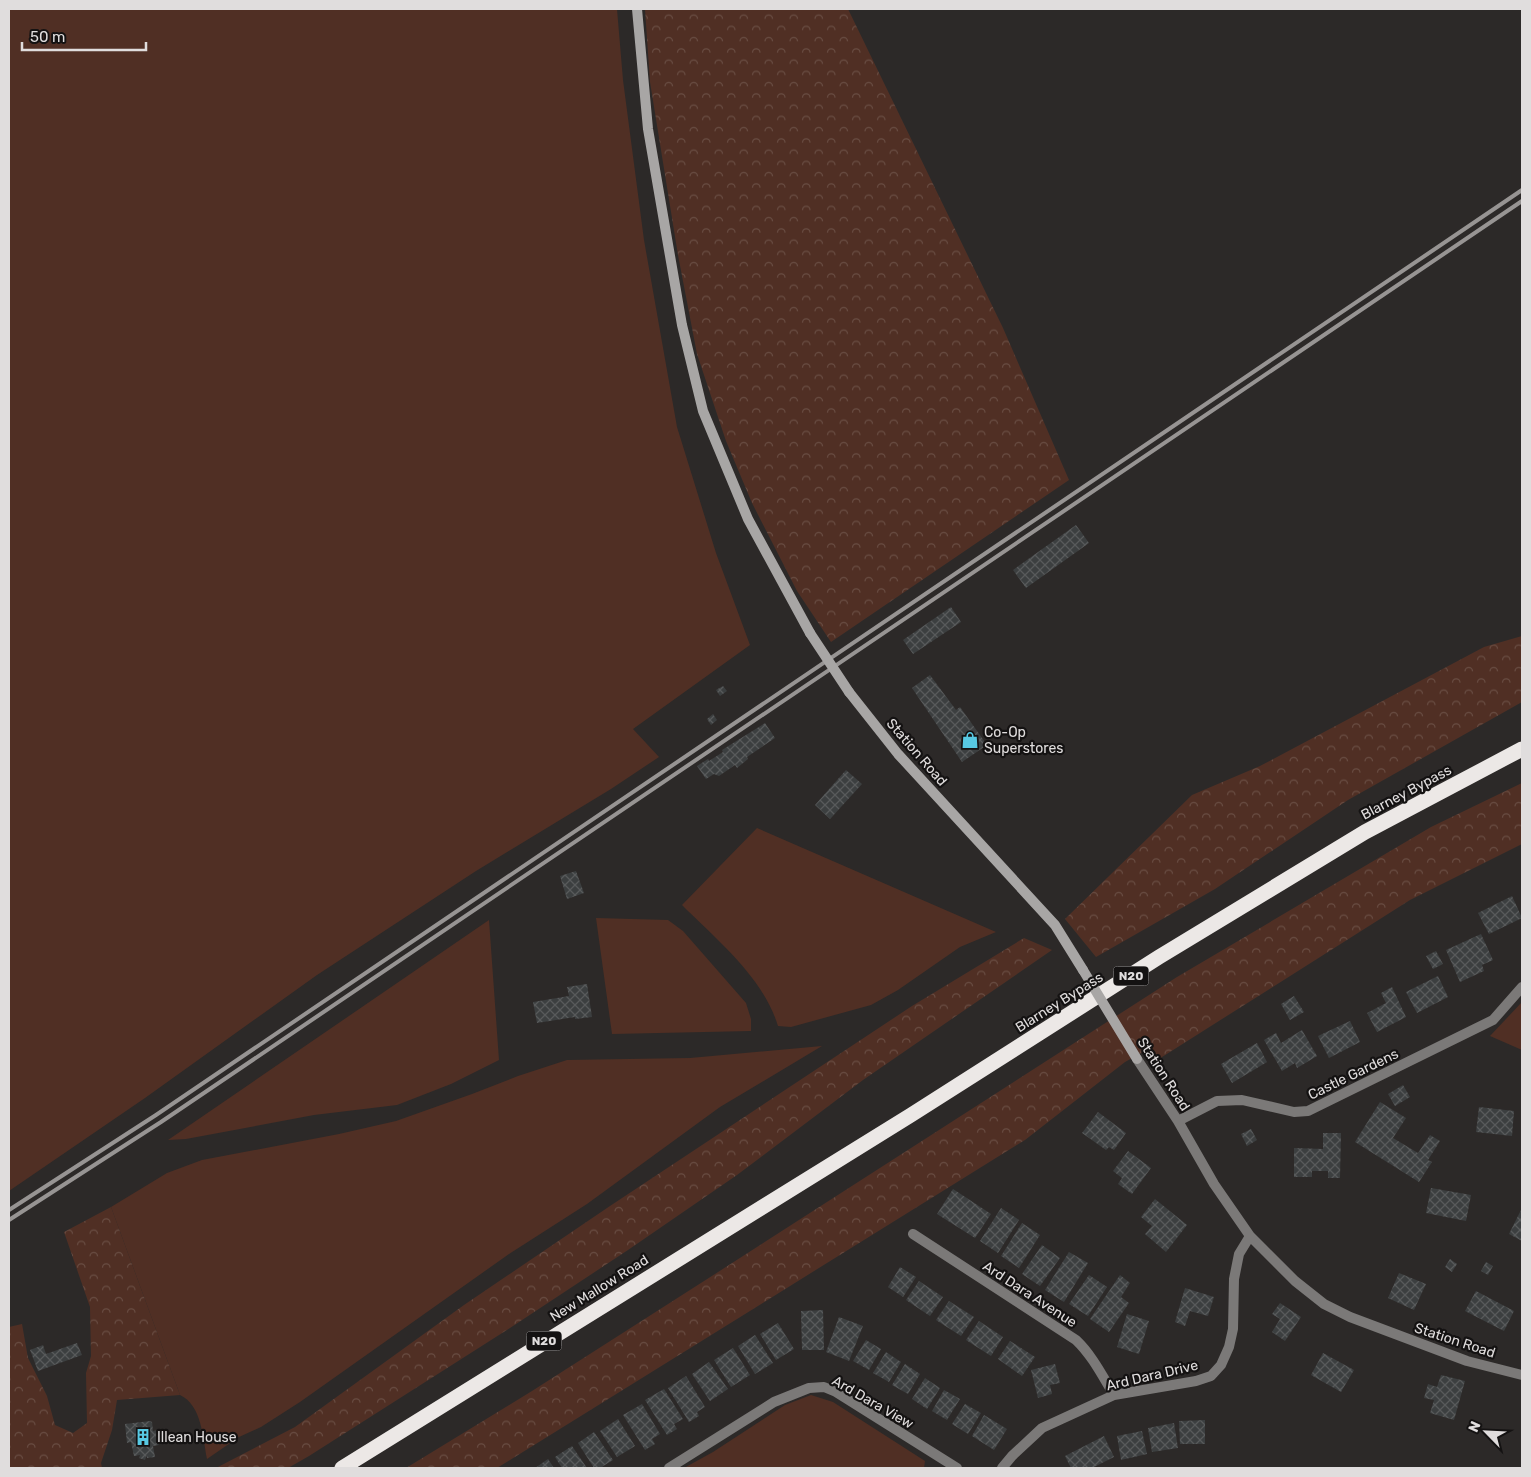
<svg xmlns="http://www.w3.org/2000/svg" width="1531" height="1477" font-family="Rubik,sans-serif">
<style>
.green{fill:#502f24}
.forest{fill:url(#forest-crowns)}
.building{fill:url(#building-cross-hatch)}
.lines{fill:none;stroke-linecap:round;stroke-linejoin:round}
.street{stroke:#7b7978;stroke-width:10}
.secondary{stroke:#a8a6a5;stroke-width:10}
.highway{stroke:#ece8e6;stroke-width:15}
.rail{stroke:#979493;stroke-width:4}
.secondary-bridge{stroke:#a8a6a5;stroke-width:10}
.labels{text-anchor:middle;stroke-width:4.5;stroke-linejoin:round;paint-order:stroke}
.shield{fill:#141212;stroke:#a3a0a0;stroke-width:1}
.shield-label{font-size:12px;font-weight:bold;fill:#e0dddd}
.poi-label{font-size:14px;fill:#e0dddd;stroke:#141212;text-anchor:start}
.street-label{font-size:14px;fill:#e0dddd;stroke:#141212}
</style>
<defs>
<pattern id="forest-crowns" width="20" height="18" patternUnits="userSpaceOnUse" patternTransform="scale(1.25)"><rect width="20" height="18" fill="#502f24"/><path d="M2 6a3 3 0 1 1 6 0M12 15a3 3 0 1 1 6 0" fill="none" stroke="#694d43"/></pattern>
<pattern id="building-cross-hatch" width="8" height="8" patternUnits="userSpaceOnUse" patternTransform="scale(1.25)"><rect width="8" height="8" fill="#3c3f40"/><path d="M0 0l8 8M0 8l8-8" fill="none" stroke="#585a5b"/></pattern>
</defs>
<rect width="100%" height="100%" fill="#2c2928"/>
<!-- green -->
<path class="green" d="M9,9h608l6,71 21,160 33,187 39,126 34,92 -117,84 26,28 -48,32 -135,82 -159,104 -172,123 -136,93z
M757,828l239,104 -36,15 -62,43 -27,15 -80,22 -13,-1c-15,-49 -61,-86 -96,-121z
M596,918l72,2 15,11 63,72 5,16v12l-139,3z
M489,920l10,140 -48,24 -54,21 -83,10 -128,24 -18,1z
M1522,1002v48l-32,-14z
M822,1046l-102,61 -133,97 -78,50 -209,148 -39,25 -22,10 -32,22c-4,-20 -5,-54 -27,-64l-69,-188 56,-34 35,-13 137,-26 57,-13 76,-27 46,-18 49,-16 123,-2z
M811,1395l22,7 92,59 -1,7h-240l29,-16 72,-47z"/>
<!-- forest -->
<path class="forest" d="M645,9h203l155,319 66,152 -238,162 -34,-51 -45,-88 -26,-62 -29,-87 -19,-99 -28,-173z
M1522,636v66l-174,98 -133,89 -119,68 -31,-38 127,-124 68,-29 224,-119z
M1522,783v61l-112,56 -259,164 -8,-12 -18,10 -100,78 -528,328h-91l126,-77 183,-117 462,-297 254,-150z
M1024,938l28,12 -189,130 -126,95 -109,75 -118,78 -201,128 -21,12h-72l79,-41 169,-122 146,-99 302,-200z
M111,1207l69,188 -63,5 -5,30 -11,33 1,5h-93v-141l13,-3 6,34 19,38 8,29 18,8 14,-10 -1,-50 5,-17 -1,-49 -26,-75z"/>
<!-- building -->
<path class="building" d="M1076,525l13,18 -63,45 -13,-18z
M951,607l10,15 -48,32 -10,-14z
M930,675l26,35 4,-3 27,38 -25,17 -50,-74z
M723,686l4,5 -7,5 -4,-6z
M713,714l4,6 -6,5 -4,-6z
M765,723l10,15 -28,19 1,2 -11,9 -2,-3 -16,11 -5,-2 -8,5 -9,-13 11,-7 1,2 14,-9 -1,-2z
M846,770l16,14 -32,35 -15,-14z
M576,871l8,22 -17,6 -7,-23z
M1512,896l10,22 -33,16 -11,-21z
M1481,934l12,26 -11,5 2,6 -24,11 -14,-32z
M1436,951l7,13 -10,5 -7,-13z
M1438,976l10,21 -31,16 -11,-21z
M587,984l5,33 -17,2v-2l-38,6 -4,-21 36,-6 -2,-9z
M1392,987l14,30 -29,15 -10,-19 19,-10 -5,-10z
M1294,996l10,16 -14,8 -9,-16z
M1350,1021l10,21 -31,16 -11,-22z
M1302,1030l15,26 -20,12 -2,-5 -13,8 -18,-31 12,-7 5,10z
M1257,1043l10,19 -35,21 -11,-19z
M1403,1085l7,12 -15,9 -7,-12z
M1380,1102l26,16 -13,20 25,15 12,-18 10,6 -12,19 4,2 -13,20 -64,-40z
M1479,1107l35,4 -2,25 -36,-4z
M1098,1112l28,21 -12,17 -5,-3 -3,3 -24,-17z
M1251,1129l6,11 -10,6 -6,-12z
M1323,1133h18l-1,45h-12v-7h-16v6h-18v-29l29,1z
M1128,1151l23,17 -19,26 -14,-10 4,-6 -9,-7z
M1431,1188l40,7 -5,26 -40,-8z
M953,1189l38,25 -16,24 -38,-24z
M1155,1199l32,26 -21,27 -21,-18 7,-8 -11,-9z
M1001,1208l18,12 -21,33 -18,-12z
M1522,1208v33l-13,-7z
M1022,1223l18,12 -21,33 -18,-12z
M1042,1245l18,13 -20,28 -18,-12z
M1069,1252l19,11 -24,39 -19,-12z
M1450,1259l7,5 -5,8 -7,-5z
M1486,1262l7,4 -5,9 -7,-4z
M900,1267l16,10 -13,20 -15,-10z
M1399,1273l27,11 -12,26 -26,-12z
M1089,1275l18,12 -19,29 -19,-12z
M1120,1275l10,8 -9,14 8,6 -20,29 -19,-13z
M919,1281l24,16 -13,19 -24,-16z
M1185,1288l29,9 -6,19 -18,-5 -5,15 -10,-4z
M1476,1291l38,20 -10,20 -39,-20z
M949,1301l25,16 -13,19 -25,-16z
M1280,1303l21,14 -16,24 -13,-9 8,-13 -8,-5z
M823,1310l1,40h-22l-1,-39z
M1127,1314l22,7 -10,33 -22,-7z
M839,1317l24,9 -14,35 -23,-9z
M979,1321l24,16 -12,19 -25,-16z
M778,1323l16,26 -18,11 -16,-26z
M755,1335l18,28 -18,11 -17,-28z
M866,1340l15,9 -12,21 -16,-9z
M1010,1341l25,16 -13,19 -24,-17z
M77,1343l5,12 -44,16 -8,-21 13,-5 3,9z
M733,1348l17,27 -19,12 -17,-27z
M886,1352l15,10 -12,20 -16,-9z
M1323,1353l31,17 -13,22 -30,-17z
M709,1362l19,27 -18,12 -18,-27z
M905,1364l15,10 -12,20 -16,-9z
M1055,1364l5,19 -10,2 2,9 -14,4 -7,-28z
M1441,1375l24,6 -11,39 -24,-7 4,-13 -10,-2 4,-14 9,3z
M686,1376l19,31 -8,5 2,4 -10,6 -21,-34z
M925,1378l15,10 -13,21 -15,-10z
M664,1389l19,30 -9,5 3,5 -10,6 -22,-35z
M944,1390l16,9 -13,21 -15,-9z
M642,1404l18,30 -8,5 3,5 -10,6 -22,-35z
M965,1404l16,9 -13,21 -16,-10z
M984,1415l23,14 -13,21 -22,-14z
M618,1419l17,27 -18,11 -17,-26z
M1205,1420v24h-25l-1,-23z
M150,1421l2,1 1,9 4,-1 3,3 1,8 -2,4 -6,1 2,11 -8,1v-3l-2,5 -6,-2 1,-3 -6,1 -3,-14 -4,1 -2,-19z
M1174,1423l4,25 -26,4 -4,-24z
M1142,1431l5,23 -26,6 -4,-24z
M594,1432l19,28 -13,8h-6l-16,-25z
M1104,1436l10,21 -22,11h-21l-6,-12z
M572,1446l15,22h-25l-7,-11z
M548,1459l6,9h-19z"/>
<g class="lines">
<!-- street -->
<path class="street" d="M1137,1059l41,62 36,63 36,52 45,45 29,23 26,13 117,44 55,14
M1178,1121l39,-20 25,-1 52,12 14,-1 185,-91 29,-33
M913,1234l163,106c16,15 27,37 38,55
M669,1468l105,-66 35,-14 15,-1 12,5 121,76
M1002,1468l10,-12 30,-28 72,-33 82,-14 15,-5 10,-11 8,-18 4,-18 1,-50 5,-25 11,-18"/>
<!-- secondary -->
<path class="secondary" d="M637,9l11,120 34,196 21,86 45,108 62,114
M849,692l49,62 157,171 28,45"/>
<!-- highway -->
<path class="highway" d="M342,1468l569,-353 248,-158 206,-125 157,-83"/>
<!-- rail -->
<path class="rail" d="M9,1210l147,-95 1366,-925
M9,1220l152,-98 1361,-921"/>
<!-- secondary-bridge -->
<path class="secondary-bridge" d="M810,633l39,59
M1083,970l54,89"/>
</g>
<!-- icons -->
<defs>
<g id="shop-bare" transform="scale(1.35)"><path d="M-5-2.5h2.3a2.7 3.5 0 0 1 5.4 0H5L5.5 6h-11ZM-1.5-2.5h3a1.5 2.3 0 0 0-3 0Z" fill="#57c9e3" stroke="#141212" stroke-width="2.5" paint-order="stroke"/></g>
<g id="building-bare" transform="scale(1.35)"><path d="M-4-6H4V6H1V3H-1V6H-4ZM-2.5-4.3h1.7v1.8h-1.7ZM.8-4.3h1.7v1.8H.8ZM-2.5-1h1.7V.8h-1.7ZM.8-1h1.7V.8H.8Z" fill="#57c9e3" stroke="#141212" stroke-width="2.5" paint-order="stroke"/></g>
</defs>
<g fill-rule="evenodd">
<use href="#shop-bare" x="970" y="740"/>
<use href="#building-bare" x="143" y="1437"/>
</g>
<g class="labels">
<!-- shield labels -->
<g class="shield">
<rect x="1113.5" y="966.5" width="35" height="19" rx="4"/>
<rect x="526.5" y="1331.5" width="35" height="19" rx="4"/>
</g>
<g class="shield-label">
<text x="1131" y="980">N20</text>
<text x="544" y="1345">N20</text>
</g>
<!-- poi labels -->
<g class="poi-label">
<text x="984" y="737">Co-Op<tspan x="984" dy="16">Superstores</tspan></text>
<text x="157" y="1442">Illean House</text>
</g>
<!-- street labels -->
<g class="street-label">
<text transform="translate(917 752) rotate(49)" y="5">Station Road</text>
<text transform="translate(1406 792) rotate(-28)" y="5">Blarney Bypass</text>
<text transform="translate(1059 1002) rotate(-32)" y="5">Blarney Bypass</text>
<text transform="translate(1164 1074) rotate(57)" y="5">Station Road</text>
<text transform="translate(1353 1074) rotate(-26)" y="5">Castle Gardens</text>
<text transform="translate(599 1288) rotate(-32)" y="5">New Mallow Road</text>
<text transform="translate(1030 1294) rotate(33)" y="5">Ard Dara Avenue</text>
<text transform="translate(1455 1340) rotate(18)" y="5">Station Road</text>
<text transform="translate(1152 1375) rotate(-13)" y="5">Ard Dara Drive</text>
<text transform="translate(873 1402) rotate(30)" y="5">Ard Dara View</text>
</g>
</g>
<!-- border -->
<rect width="1531" height="1477" fill="none" stroke="#e0dddd" stroke-width="20"/>
<!-- north arrow -->
<g transform="translate(1486 1432) rotate(294)" stroke="#141212" stroke-width="4" paint-order="stroke">
<path d="M0-4L9 19L0 12L-9 19Z" fill="#e0dddd"/>
<text y="-8" font-size="14" font-weight="bold" text-anchor="middle" fill="#e0dddd">N</text>
</g>
<!-- scale -->
<path d="M22 42v8h124v-8" fill="none" stroke="#e0dddd" stroke-width="2.5"/>
<text x="30" y="42" font-size="15" fill="#e0dddd" stroke="#141212" stroke-width="4" paint-order="stroke">50 m</text>
</svg>
